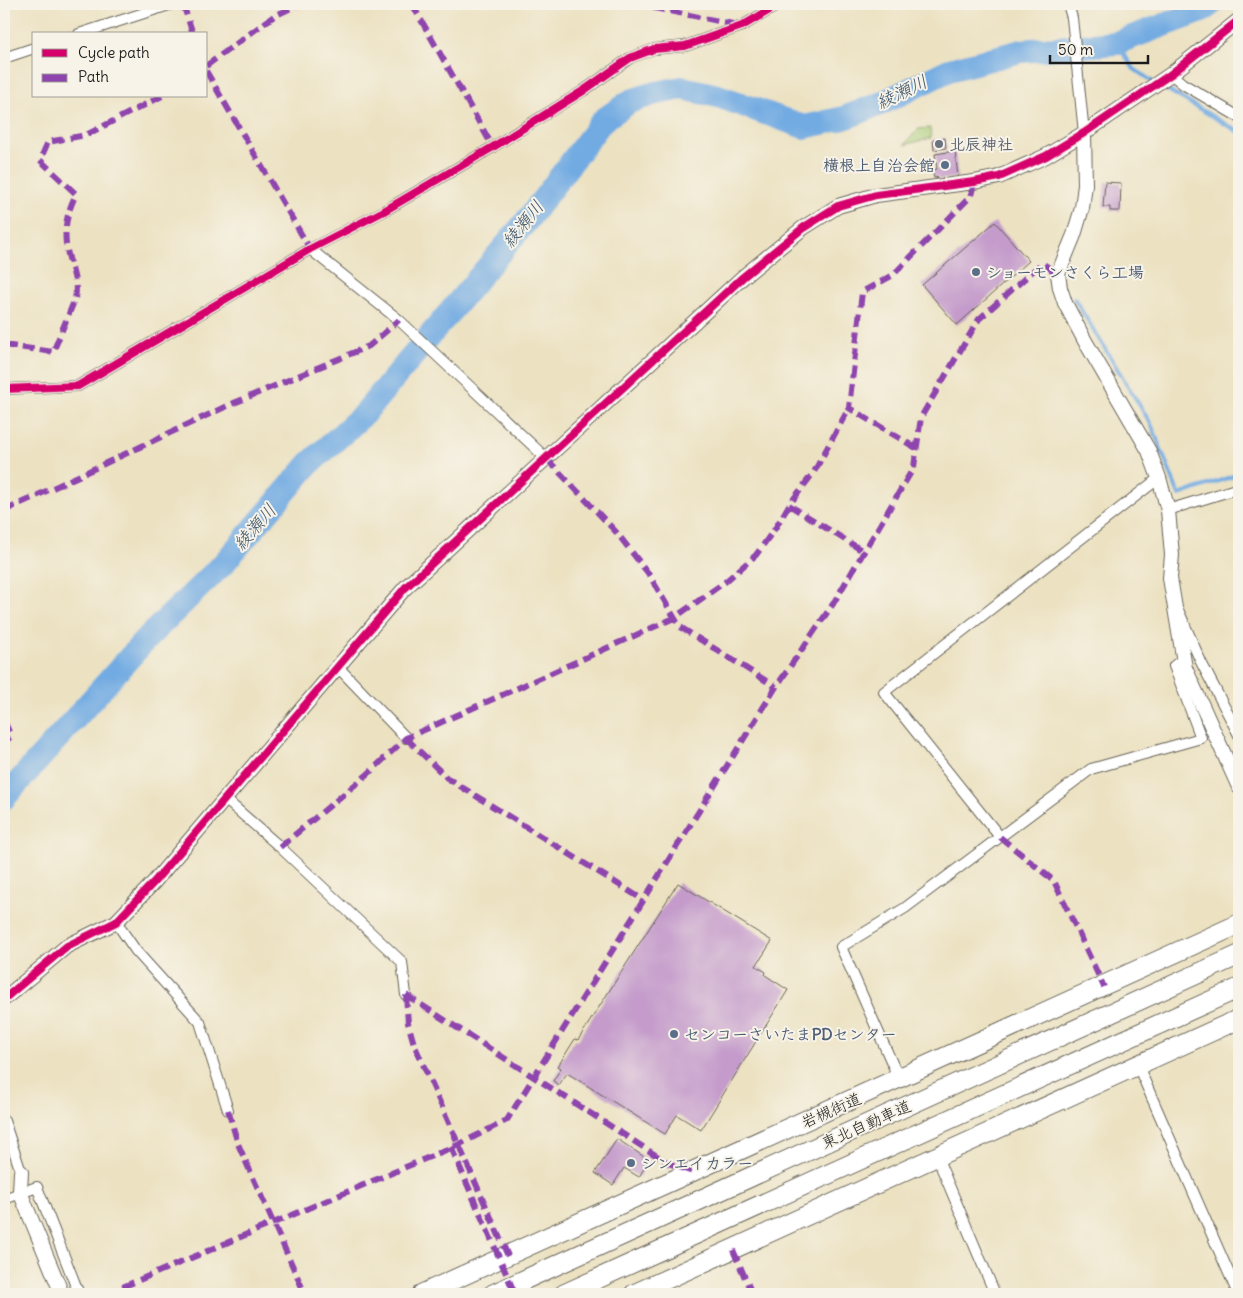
<svg xmlns="http://www.w3.org/2000/svg" width="1243" height="1298" font-family="Delius,'Klee One',sans-serif">
<style>
.green{fill:#a9ca72;stroke:#627347}
.lines{fill:none;stroke-linecap:round;stroke-linejoin:round}
.stream{stroke:#72abe2;stroke-width:4}
.river{stroke:#72abe2;stroke-width:24}
.building{fill:#c49bcb}
.street-casing{stroke:#656156;stroke-width:12}
.secondary-casing{stroke:#656156;stroke-width:16}
.highway-casing{stroke:#656156;stroke-width:21}
.street{stroke:#fff;stroke-width:10}
.secondary{stroke:#fff;stroke-width:14}
.highway{stroke:#fff;stroke-width:19}
.quiet{stroke:#8e44ad;stroke-width:6;stroke-dasharray:12 6;stroke-linecap:butt}
.cycleway-casing{stroke:#f7f3e8;stroke-width:11}
.cycleway{stroke:#d6006c;stroke-width:8}
.worship-dot{fill:#6b7280;stroke:#f7f3e8;stroke-width:2}
.service-dot{fill:#5c6f8a;stroke:#f7f3e8;stroke-width:2}
.labels{text-anchor:middle;stroke-width:4;stroke-linejoin:round;paint-order:stroke}
.worship-label{font-size:16px;font-weight:bold;fill:#5b616d;stroke:#f7f3e8;text-anchor:start}
.service-label{font-size:16px;font-weight:bold;fill:#4e5e75;stroke:#f7f3e8;text-anchor:start}
.street-label{font-size:16px;fill:#1c1c1c;stroke:#f7f3e8}
.water-label{font-size:18px;font-style:italic;fill:#3e556b;stroke:#f7f3e8}
</style>
<rect width="100%" height="100%" fill="#f7f3e8"/>
<filter id="ink" filterUnits="userSpaceOnUse"><feTurbulence type="fractalNoise" baseFrequency=".02" numOctaves="2"/><feDisplacementMap in="SourceGraphic" scale="10" xChannelSelector="R" yChannelSelector="G"/><feConvolveMatrix kernelMatrix="1 2 1 2 8 2 1 2 1" color-interpolation-filters="sRGB"/></filter>
<filter id="wash" filterUnits="userSpaceOnUse"><feTurbulence type="fractalNoise" baseFrequency=".0096" numOctaves="4" result="noise"/><feDisplacementMap in="SourceGraphic" scale="20" xChannelSelector="R" yChannelSelector="G"/><feGaussianBlur stdDeviation="1.12" result="paint"/><feColorMatrix in="noise" values="0 0 0 0 0 0 0 0 0 0 0 0 0 0 0 0 0 1.4 0 .05"/><feComposite in="paint" operator="in"/></filter>
<g filter="url(#wash)">
<rect width="100%" height="100%" fill="#ece2c2"/>
<!-- green -->
<path class="green" d="M930,128l1,10 -27,7 14,-16z"/>
<g class="lines">
<!-- stream -->
<path class="stream" d="M1116,43l18,26 19,13
M1159,85l80,47
M1074,298l77,126 28,71 60,-21"/>
<!-- river -->
<path class="river" d="M4,798l143,-160 77,-75 85,-99 54,-49 166,-197 74,-98 28,-19 21,-7 30,-6 36,8 86,31 40,-9 36,-14 69,-34 72,-19 95,-8 86,-32 9,-7"/>
</g>
<g id="blocks">
<!-- building -->
<path class="building" d="M945,138l1,10 -12,2 -1,-10z
M955,151l3,26 -20,3v-3l-4,1 -2,-8 5,-1 -2,-15z
M1105,182l16,1 -1,28h-10v-4h-7z
M995,222l34,39 -72,64 -35,-40z
M678,883l94,58 -16,25 10,6 -1,3 23,15 -87,140 -24,-15 -12,19 -98,-61 -8,12 -6,-4 8,-13 -3,-2 17,-27 3,1z
M617,1139l32,21 -10,17 -15,-9 -11,17 -18,-12z"/>
</g>
</g>
<g filter="url(#ink)">
<use href="#blocks" fill-opacity="0" stroke="#656156" stroke-width="1"/>
<g class="lines">
<!-- street casing -->
<g class="street-casing">
<path id="street" d="M1068,4l4,14 12,115
M79,34l93,-30
M4,58l30,-10
M1171,74l12,10 56,33
M310,249l89,71 148,139
M4,389l74,-3 232,-137 74,-38 109,-64 90,-56 47,-33 24,-9 31,-3 57,-20 38,-22
M1168,510l71,-22
M1179,612l22,50 38,73
M337,666l69,72
M225,799l55,48 122,115 4,33
M1000,837l-116,-145 275,-214
M116,922l20,29 64,71 28,88
M1138,1066l100,228
M899,1079l-58,-132 64,-39 186,-139 110,-31 -27,-72 9,-7
M4,1121l17,51
M937,1157l58,137
M4,1199l33,-12 42,107"/>
</g>
<!-- secondary casing -->
<g class="secondary-casing">
<path id="secondary" d="M1084,133l1,52 -3,23 -8,27 -16,39 2,14 5,15 20,38 64,110 10,27 9,32 4,45 -2,23 15,90 54,119
M4,999l63,-53 49,-24 38,-40 251,-294 338,-311 60,-49 35,-22 38,-11 98,-13 25,-5 47,-21 38,-23 87,-59 68,-54
M21,1172l-1,20 42,102"/>
</g>
<!-- highway casing -->
<g class="highway-casing">
<path id="highway" d="M422,1294l817,-370
M493,1294l746,-339
M564,1294l675,-306
M634,1294l605,-275"/>
</g>
<!-- street -->
<use href="#street" class="street"/>
<!-- secondary -->
<use href="#secondary" class="secondary"/>
<!-- highway -->
<use href="#highway" class="highway"/>
<!-- quiet -->
<path class="quiet" d="M183,4l10,30
M412,4l81,143
M635,4l103,21
M206,66l68,-50 26,-12
M206,71l104,178
M4,345l49,7 22,-53c4,-19 -7,-37 -9,-55 -2,-19 2,-33 10,-50l-36,-34 8,-18 38,-7 76,-39
M916,448l-67,-40 13,-116 31,-17 78,-79 3,-14
M547,459l70,74 31,40 32,54 96,60
M789,505l74,46
M4,511l223,-105 142,-60 30,-26
M4,721l7,15 -7,7
M1236,727l3,-2
M406,738l41,40 195,121
M1000,837l54,44 50,106
M280,847l88,-73 38,-36 268,-120 51,-36 31,-27 20,-28 13,-22 25,-33 35,-64
M406,995l262,168 25,9
M406,995l2,28 6,21 94,212
M228,1110l10,34 67,150
M451,1147l64,147
M733,1250l19,44
M106,1294l354,-150 47,-24 269,-433 57,-83 81,-137 7,-50 58,-98 63,-56 16,11"/>
<!-- cycleway casing -->
<g class="cycleway-casing">
<path id="cycleway" d="M4,389l74,-3 232,-137 74,-38 109,-64 90,-56 47,-33 24,-9 31,-3 57,-20 38,-22
M4,999l63,-53 49,-24 38,-40 251,-294 338,-311 60,-49 35,-22 38,-11 98,-13 25,-5 47,-21 38,-23 87,-59 68,-54"/>
</g>
<!-- cycleway -->
<use href="#cycleway" class="cycleway"/>
</g>
</g>
<!-- markers -->
<circle class="worship-dot" cx="939" cy="144" r="5"/>
<g class="service-dot">
<circle cx="945" cy="165" r="5"/>
<circle cx="976" cy="272" r="5"/>
<circle cx="674" cy="1034" r="5"/>
<circle cx="631" cy="1163" r="5"/>
</g>
<g class="labels">
<!-- worship labels -->
<g class="worship-label">
<text x="949" y="150">北辰神社</text>
</g>
<!-- service labels -->
<g class="service-label">
<text x="935" y="171" text-anchor="end">横根上自治会館</text>
<text x="986" y="278">ショーモンさくら工場</text>
<text x="684" y="1040">センコーさいたまPDセンター</text>
<text x="641" y="1169">シンエイカラー</text>
</g>
<!-- street labels -->
<g class="street-label">
<text transform="translate(831 1110) rotate(-24)" y="6">岩槻街道</text>
<text transform="translate(866 1124) rotate(-24)" y="6">東北自動車道</text>
</g>
<!-- water labels -->
<g class="water-label">
<text transform="translate(902 92) rotate(-26)" y="6">綾瀬川</text>
<text transform="translate(523 224) rotate(-51)" y="6">綾瀬川</text>
<text transform="translate(255 527) rotate(-49)" y="6">綾瀬川</text>
</g>
</g>
<!-- margin -->
<rect width="1243" height="1298" fill="none" stroke="#f7f3e8" stroke-width="20"/>
<!-- legend -->
<rect x="32" y="32" width="175" height="65" fill="#f7f3e8" stroke="#9f9d96"/>
<rect x="42" y="49" width="25" height="8" fill="#d6006c" stroke="#9f9d96"/>
<text x="78" y="58" font-size="15" fill="#1c1c1c">Cycle path</text>
<rect x="42" y="74" width="25" height="8" fill="#8e44ad" stroke="#9f9d96"/>
<text x="78" y="82" font-size="15" fill="#1c1c1c">Path</text>
<!-- scale -->
<path d="M1050 55v8h98v-8" fill="none" stroke="#1c1c1c" stroke-width="2.5"/>
<text x="1058" y="55" font-size="15" fill="#1c1c1c" stroke="#f7f3e8" stroke-width="4" paint-order="stroke">50 m</text>
</svg>
